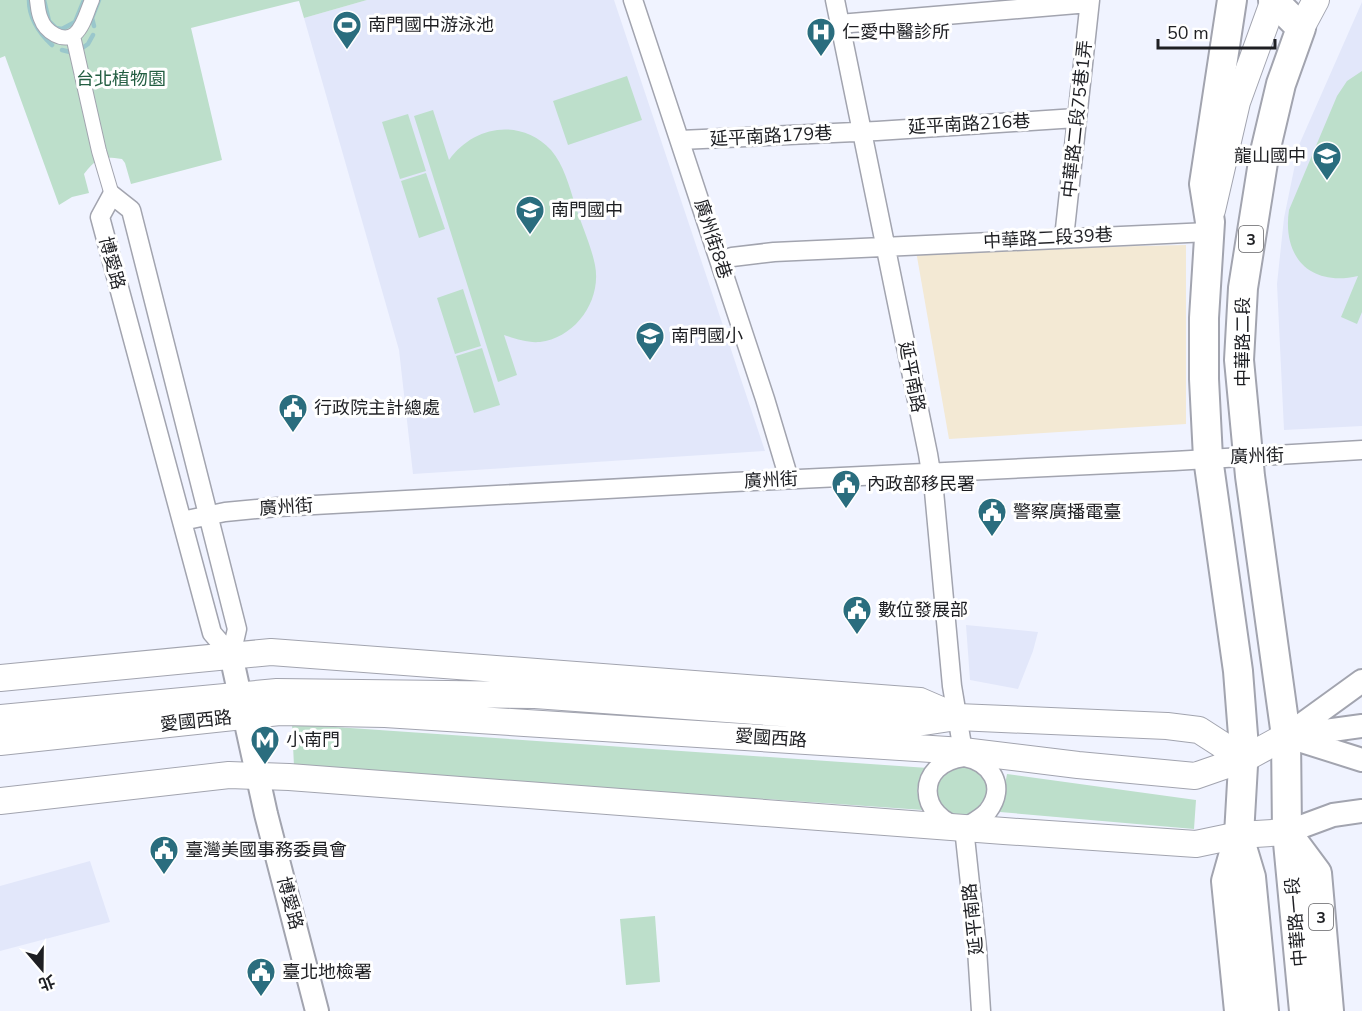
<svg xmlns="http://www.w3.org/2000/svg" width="1362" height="1011" font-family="'Nunito Sans','Noto Sans TC',sans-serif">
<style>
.built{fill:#e2e7fa}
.medical{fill:#f3e9d4}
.green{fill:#bddfcb}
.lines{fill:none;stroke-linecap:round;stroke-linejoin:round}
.stream{stroke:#9ac7cc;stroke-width:4.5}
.pedestrian-casing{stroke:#a2a4af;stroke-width:16}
.minor-casing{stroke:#a2a4af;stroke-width:21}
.tertiary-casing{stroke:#a2a4af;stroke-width:26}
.secondary-casing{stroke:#a2a4af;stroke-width:28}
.primary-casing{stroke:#a2a4af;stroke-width:32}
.pedestrian{stroke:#fff;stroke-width:14}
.minor{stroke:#fff;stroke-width:18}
.tertiary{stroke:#fff;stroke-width:22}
.secondary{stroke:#fff;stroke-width:26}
.primary{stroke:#fff;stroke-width:28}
.labels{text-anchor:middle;stroke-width:6;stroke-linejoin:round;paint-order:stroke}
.shield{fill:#fff;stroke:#626265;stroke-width:1.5}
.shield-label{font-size:16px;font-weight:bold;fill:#1e1f23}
.poi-label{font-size:18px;fill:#1e1f23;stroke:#fff;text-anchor:start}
.park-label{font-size:18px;fill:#235e42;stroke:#fff}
.street-label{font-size:18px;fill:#1e1f23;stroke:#fff}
</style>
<rect width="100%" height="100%" fill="#f0f3ff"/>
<!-- built -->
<path class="built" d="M367,0h247l151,451 -352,23 -14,-124 -95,-332z
M1362,2v424l-78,4 -7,-146 7,-66 15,-73z
M966,625l72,7 -5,19 -15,38 -48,-9z
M90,861l20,61 -110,29v-65z"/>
<!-- medical -->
<path class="medical" d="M1186,245v179l-237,15 -33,-188z"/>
<!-- green -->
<path class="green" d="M0,0h367l-63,18 -5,-17 -5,1 -103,26 31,132 -91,24 -6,-21 -3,-4c-20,-3 -25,-2 -38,15l5,19 -17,4 -13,8 -54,-149 -5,2z
M1362,71v241l-5,12 -16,-7 17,-41c-48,11 -76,-19 -69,-66l48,-114 10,-15z
M627,76l15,44 -74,25 -15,-44z
M433,110l16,50c24,-34 71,-43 102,-10 13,15 18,36 24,54 6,20 16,41 20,61 7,36 -20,73 -55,77 -13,1 -24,-3 -36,-7l13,40 -19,7 -84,-266z
M408,114l18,57 -26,8 -18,-57z
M426,173l19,56 -26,9 -18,-57z
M463,289l18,57 -26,8 -18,-56z
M482,348l18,57 -26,8 -18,-57z
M292,724l636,44c-13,16 -13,23 -5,42l-629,-44z
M953,765l23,3c3,3 7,7 9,11 17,31 -47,64 -50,3z
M1007,774l189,26 -2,29 -194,-17z
M655,916l5,66 -34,3 -6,-66z"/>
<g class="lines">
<!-- stream -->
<path class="stream" d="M29,0c0,19 10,33 23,45
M44,0l5,21 7,7 6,1 13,-7 9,-22
M94,26l-2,-8 7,-18
M81,49l7,-5 5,-9
M62,50l8,2"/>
<!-- pedestrian casing -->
<g class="pedestrian-casing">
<path id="pedestrian" d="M37,0c1,6 1,13 4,19 4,12 22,25 34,15 9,-8 12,-23 17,-34
M73,36l26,115 13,44"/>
</g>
<!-- minor casing -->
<g class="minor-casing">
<path id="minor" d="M633,0l132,399 24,80
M835,0l93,454 6,37 18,195 12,71
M839,24l250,-21
M680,140l197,-9 199,-13
M112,195l19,15 106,419 -6,26 -19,-22 -112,-416z
M1064,238l26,-238
M720,261l12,-4 42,-5 435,-20
M182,521l43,-9 53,-5 456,-25 440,-21 188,-11
M964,757c27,5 43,29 24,54 -6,7 -16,12 -24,17 -48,-10 -49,-65 0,-71z
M964,828l13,121 4,62"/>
</g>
<!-- tertiary casing -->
<g class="tertiary-casing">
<path id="tertiary" d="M231,655l35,159 51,197
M1296,735l66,-9
M1286,736l76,-55
M1286,736l76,24
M1287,832l46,-17 29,-4"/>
</g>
<!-- secondary casing -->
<g class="secondary-casing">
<path id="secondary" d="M1301,28l15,-28
M1212,210l25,-108 37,-102
M0,678l271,-26 649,49 37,16
M0,718l277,-26 258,3 382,28 40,-6 210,9 32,4 45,29
M0,742l280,-30 105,2 578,37 115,14 117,11 49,-17 42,-23
M0,801l229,-26 60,2 715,54 192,13 43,-9 48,-3"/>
</g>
<!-- primary casing -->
<g class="primary-casing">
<path id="primary" d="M1232,0l-28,184 6,38 -6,96v61l4,79 30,213 6,77 -5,87 -13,46 13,130
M1273,0l28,28 -20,56 -17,72 -21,132 -4,72 11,116 36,260 1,96 17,179
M1288,834l29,39 12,138
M1239,837l12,40 13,134"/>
</g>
<!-- pedestrian -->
<use href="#pedestrian" class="pedestrian"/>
<!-- minor -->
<use href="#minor" class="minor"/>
<!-- tertiary -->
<use href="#tertiary" class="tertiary"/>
<!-- secondary -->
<use href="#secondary" class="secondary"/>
<!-- primary -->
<use href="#primary" class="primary"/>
</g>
<!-- icons -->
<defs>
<g id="stadium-pin" transform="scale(1.5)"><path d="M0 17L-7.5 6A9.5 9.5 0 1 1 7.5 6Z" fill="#2a6d7e" stroke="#fff"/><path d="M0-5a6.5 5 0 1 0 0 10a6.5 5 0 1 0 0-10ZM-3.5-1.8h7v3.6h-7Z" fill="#fff"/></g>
<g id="hospital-pin" transform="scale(1.5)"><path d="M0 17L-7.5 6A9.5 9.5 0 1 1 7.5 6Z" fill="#2a6d7e" stroke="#fff"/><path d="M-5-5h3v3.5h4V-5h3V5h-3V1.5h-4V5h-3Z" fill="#fff"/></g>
<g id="school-pin" transform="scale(1.5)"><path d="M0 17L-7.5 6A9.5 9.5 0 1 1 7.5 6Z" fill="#2a6d7e" stroke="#fff"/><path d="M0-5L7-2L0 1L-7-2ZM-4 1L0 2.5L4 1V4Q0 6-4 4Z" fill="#fff"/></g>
<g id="civic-pin" transform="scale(1.5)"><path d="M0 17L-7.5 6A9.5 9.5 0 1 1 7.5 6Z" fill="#2a6d7e" stroke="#fff"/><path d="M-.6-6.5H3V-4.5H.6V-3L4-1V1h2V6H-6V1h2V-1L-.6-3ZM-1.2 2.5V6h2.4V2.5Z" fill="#fff"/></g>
<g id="metro-pin" transform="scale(1.5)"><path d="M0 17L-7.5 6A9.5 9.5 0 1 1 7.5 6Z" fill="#2a6d7e" stroke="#fff"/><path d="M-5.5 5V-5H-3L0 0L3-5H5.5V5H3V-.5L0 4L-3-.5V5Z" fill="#fff"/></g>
</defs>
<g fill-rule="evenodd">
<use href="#stadium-pin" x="347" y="25"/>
<use href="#hospital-pin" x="821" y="32"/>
<use href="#school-pin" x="1327" y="156"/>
<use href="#school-pin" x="530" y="210"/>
<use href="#school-pin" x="650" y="336"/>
<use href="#civic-pin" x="293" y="408"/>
<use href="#civic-pin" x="846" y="484"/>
<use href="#civic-pin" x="992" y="512"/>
<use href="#civic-pin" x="857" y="610"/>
<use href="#metro-pin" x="265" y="740"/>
<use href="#civic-pin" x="164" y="850"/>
<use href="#civic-pin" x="261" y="972"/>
</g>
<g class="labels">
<!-- shield labels -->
<g class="shield">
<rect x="1239" y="226" width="24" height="26" rx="4.5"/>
<rect x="1309" y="904" width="24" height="26" rx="4.5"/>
</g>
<g class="shield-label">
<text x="1251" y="245">3</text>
<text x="1321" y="923">3</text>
</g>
<!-- poi labels -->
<g class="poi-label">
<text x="368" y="31">南門國中游泳池</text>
<text x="842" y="38">仁愛中醫診所</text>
<text x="1306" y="162" text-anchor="end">龍山國中</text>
<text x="551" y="216">南門國中</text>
<text x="671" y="342">南門國小</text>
<text x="314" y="414">行政院主計總處</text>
<text x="867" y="490">內政部移民署</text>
<text x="1013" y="518">警察廣播電臺</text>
<text x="878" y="616">數位發展部</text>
<text x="286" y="746">小南門</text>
<text x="185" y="856">臺灣美國事務委員會</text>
<text x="282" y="978">臺北地檢署</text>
</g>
<!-- park labels -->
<g class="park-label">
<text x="121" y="85">台北植物園</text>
</g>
<!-- street labels -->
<g class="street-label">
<text transform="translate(1077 119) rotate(-84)" y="6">中華路二段75巷1弄</text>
<text transform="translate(969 124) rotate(-3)" y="6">延平南路216巷</text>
<text transform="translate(771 136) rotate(-3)" y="6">延平南路179巷</text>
<text transform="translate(1048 238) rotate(-3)" y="6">中華路二段39巷</text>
<text transform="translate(713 239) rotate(72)" y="6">廣州街8巷</text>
<text transform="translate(112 263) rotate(75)" y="6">博愛路</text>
<text transform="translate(1243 342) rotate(-90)" y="6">中華路二段</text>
<text transform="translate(912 377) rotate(79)" y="6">延平南路</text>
<text transform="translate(1257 456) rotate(-2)" y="6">廣州街</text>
<text transform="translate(771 480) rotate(-3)" y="6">廣州街</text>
<text transform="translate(286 507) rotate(-4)" y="6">廣州街</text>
<text transform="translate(196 721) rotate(-6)" y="6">愛國西路</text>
<text transform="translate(771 738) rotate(4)" y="6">愛國西路</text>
<text transform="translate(290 903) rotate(75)" y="6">博愛路</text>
<text transform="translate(973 919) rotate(-96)" y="6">延平南路</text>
<text transform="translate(1296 922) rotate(-95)" y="6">中華路一段</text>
</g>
</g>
<!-- north arrow -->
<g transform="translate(42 969) rotate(160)" stroke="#ffffff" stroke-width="4.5" paint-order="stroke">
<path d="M0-4.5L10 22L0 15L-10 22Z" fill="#1e1f23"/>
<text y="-9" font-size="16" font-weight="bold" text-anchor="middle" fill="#1e1f23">北</text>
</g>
<!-- scale -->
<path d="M1158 39v9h117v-9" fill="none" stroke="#1e1f23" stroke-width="3"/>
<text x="1167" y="39" font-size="18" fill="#1e1f23" stroke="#ffffff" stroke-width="4.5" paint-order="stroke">50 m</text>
</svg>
